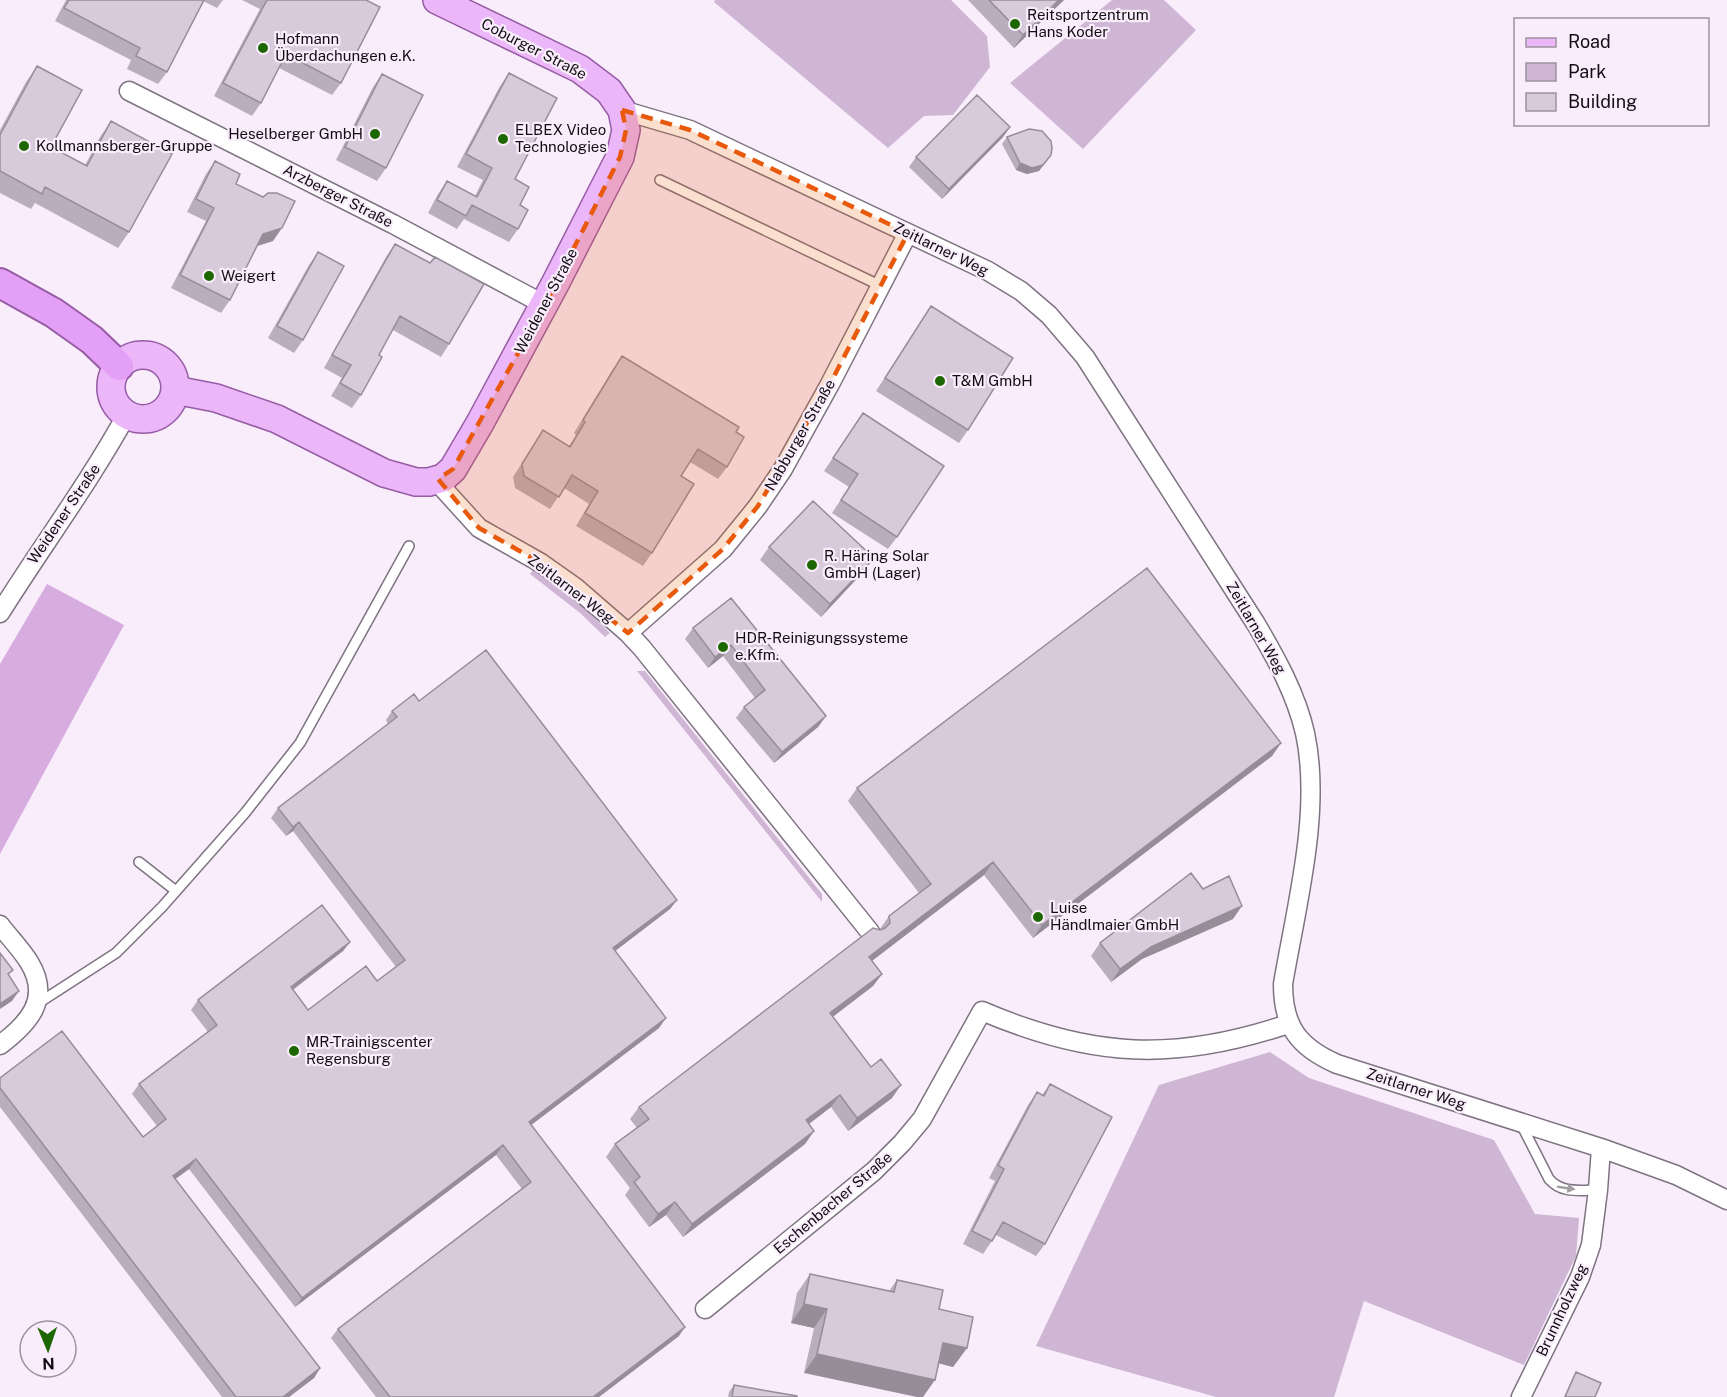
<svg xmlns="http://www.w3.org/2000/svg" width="1727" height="1397" font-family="'Public Sans',sans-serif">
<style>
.green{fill:#cfb6d5}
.forest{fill:#d7ade0}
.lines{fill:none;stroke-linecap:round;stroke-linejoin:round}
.service-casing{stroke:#7e7381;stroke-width:12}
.minor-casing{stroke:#7e7381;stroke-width:21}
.primary-casing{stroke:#965ca4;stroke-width:30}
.trunk-casing{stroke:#965ca4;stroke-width:32}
.service{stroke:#fff;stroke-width:9}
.minor{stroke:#fff;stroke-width:18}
.primary{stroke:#ebb7f8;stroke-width:27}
.trunk{stroke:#e49ff6;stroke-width:28}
.wall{fill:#b9aebb}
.shaded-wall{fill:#968d99}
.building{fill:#d7cada;stroke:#968d99;stroke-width:1.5}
.oneway{fill:#a09ea0}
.marked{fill:#e8590c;fill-opacity:0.2;stroke:#e8590c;stroke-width:4.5;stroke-dasharray:12 8;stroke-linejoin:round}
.poi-dot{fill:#1d6701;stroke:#f9edfc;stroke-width:2}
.labels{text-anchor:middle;stroke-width:4.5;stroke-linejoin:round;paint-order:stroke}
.poi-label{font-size:15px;fill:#110d12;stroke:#f9edfc;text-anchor:start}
.street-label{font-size:15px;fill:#110d12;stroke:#f9edfc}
</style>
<rect width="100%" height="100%" fill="#f9edfc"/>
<!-- green -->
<path class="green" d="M715,0h236l36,36 3,31 -37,48 -29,1 -36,32 -174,-146z
M1112,0h52l32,30 -113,119 -73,-66z
M533,569l51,39 26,25 -5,4 -25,-24 -50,-39z
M637,671h8l177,223v8z
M1270,1052l39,26 185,62 41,74 44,4 -3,38 -52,109 -160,-64 -30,96h-118l-180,-51 123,-261z"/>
<!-- forest -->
<path class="forest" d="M47,584l77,41 -124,229v-190z"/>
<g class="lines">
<!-- service casing -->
<g class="service-casing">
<path id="service" d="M660,180l221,106
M139,862l37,29
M37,1004l79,-51 46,-46 83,-94 55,-70 109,-197
M1521,1124l28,55c13,15 31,11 49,11"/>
</g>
<!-- minor casing -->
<g class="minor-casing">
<path id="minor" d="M129,91l264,133 152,81
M622,110l68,20 298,141 33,20 28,24 36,42 171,267c20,34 40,70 49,109 17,78 -9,174 -22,251 0,42 15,63 54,80l264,84 75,27 51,25
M438,479l2,6 39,43 62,35 34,24 53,46 14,15 228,284
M0,613c42,-67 89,-130 127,-199
M628,633l95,-84 35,-43 25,-37 47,-85 78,-151
M0,925c9,12 21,24 29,37 23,37 -1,62 -29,83
M705,1309l169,-138 28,-28 20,-24 60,-108c110,47 193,51 306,13
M1521,1397l59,-120 11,-32 7,-55 3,-42"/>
</g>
<!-- primary casing -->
<g class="primary-casing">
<path id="primary" d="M111 387a32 32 0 1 1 64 0a32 32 0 1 1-64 0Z
M175,390l41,8 61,21 107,54 32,9h13l14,-4 10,-9 27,-46 75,-139 65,-127 6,-27 -4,-20 -13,-19 -29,-22 -143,-69"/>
</g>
<!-- trunk casing -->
<g class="trunk-casing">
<path id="trunk" d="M0,283l54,30 38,27 27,26"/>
</g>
<!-- service -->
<use href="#service" class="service"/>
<!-- minor -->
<use href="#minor" class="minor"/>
<!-- primary -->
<use href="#primary" class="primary"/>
<!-- trunk -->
<use href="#trunk" class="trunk"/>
</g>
<!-- wall -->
<path class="wall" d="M66,0h157l-6,8 -14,-7 -36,71 -9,12 -31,-15 4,-9 -76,-39z
M242,0h124l-25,83 -9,12 -53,-27 -18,35 -9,13 -38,-20 46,-87z
M968,0h96l-50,48z
M37,66l14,81 34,18 15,-28 11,-16 18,111 -11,16 -83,-45 -4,6 -31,-16v-63l26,-48z
M509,73l6,106 5,26 -2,24 -9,13 -45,-23 -7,10 -29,-16 10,-19 9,-13 28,15 8,-16 -26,-13 43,-81z
M382,74l4,94 -9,13 -41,-21 37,-73z
M1010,127l-7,10 -61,62 -33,-32 7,-10z
M1007,137l44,18 -12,16 -12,3 -11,-4 -14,-26z
M215,161l21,23 37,57 -16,5 -27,54 -9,13 -50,-25 35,-67 -19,-9 19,-38z
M395,244l54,100 -8,13 -48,-27 -14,25 -18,40 -9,13 -21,-12 11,-18 -18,-10 62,-111z
M318,252l-15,88 -9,13 -26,-15 41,-73z
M931,306l37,124 -9,13 -83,-52z
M622,356l114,76 -9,35 -9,12 -28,-17 -9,14 -29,77 -9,13 -67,-40 13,-22 -25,-16 -14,21 -35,-21 -2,-11 30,-47 26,16 7,-11 -2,-2 39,-64z
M863,413l34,124 -9,12 -56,-36 17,-26 -25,-16z
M769,547l96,23 -44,47 -61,-57z
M731,598l95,118 -8,11 -44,36 -38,-45 8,-11 11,-9 -32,-42 -15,12 -23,-29 8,-11z
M419,701l258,199 -7,9 -55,42 44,77 -128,97 148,211 -80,61h-223l-45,-59 7,-9 184,-140 -26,-34 -201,152 -106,-138 -14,10 145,189 -6,10 -25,19h-67l-222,-290v-29l143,59 14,-11 -25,-32 7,-10 69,-52 -17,-22 7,-10 152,-58 -7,9 -50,39 15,20 69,-29 19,-14 -103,-136 -7,5 -15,-18 7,-10 110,-84 -2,-4 6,-9z
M1281,743l-9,13 -239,182 -49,-63 -112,86 10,13 -9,12 -41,31 60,81 -44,33 -17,-24 -22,17 5,7 -9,13 -122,93 -17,-22 -17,12 -24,-32 5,-7 -24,-31 9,-13 22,-16 -7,-9 9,-12 242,-177 -1,-1 9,-13 30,-23 -71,-92 9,-13z
M1203,889l30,30 -91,40 -31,23 -20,-26 9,-13z
M1050,1084l-5,160 -9,12 -40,-21 -13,19 -20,-10 32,-63 -6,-3 39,-73 9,-13 5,3z
M810,1274l79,17 8,-11 42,29 28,39 -14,19 -14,-4 -135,10 10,-45 -23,-5 6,-30z
M1576,1372l19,25h-31l8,-18z
M734,1385l63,12h-69l1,-5z"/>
<!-- shaded-wall -->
<path class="shaded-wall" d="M1059,0h5l-50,48 9,-13z
M1010,127l-7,10 -61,62 7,-10z
M1051,155l-12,16 -12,3 -11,-4 4,-7z
M282,228l-9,13 -19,6 9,-13z
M874,558l-9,12 -44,47 9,-13z
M731,645l-8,11 -15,12 7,-11z
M826,716l-8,11 -44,36 8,-11z
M1281,743l-9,13 -239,182 9,-13z
M299,822l-6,9 -7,5 7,-9z
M993,862l-9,13 -124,95 9,-13z
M677,900l-7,9 -64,49 7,-10z
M1242,906l-9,13 -91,40 -31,23 9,-13 31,-22z
M350,942l-7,9 -59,45 7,-9z
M882,974l-9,12 -52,40 9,-13z
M19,991l-7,10 -12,8v-5z
M666,1018l-7,10 -137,104 7,-10z
M901,1085l-9,13 -44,33 9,-13z
M840,1095l-9,12 -34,26 9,-13z
M814,1131l-9,13 -122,93 9,-13z
M503,1145l-7,10 -201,152 7,-9z
M196,1159l-7,10 -23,17 7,-10z
M675,1202l-9,13 -17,12 9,-13z
M804,1304l23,5 -13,19 -23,-5z
M685,1327l-6,9 -80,61h-6z
M943,1343l24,5 -14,19 -23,-6z
M817,1354l118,26 -12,17h-6l-113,-24z
M320,1368l-6,10 -25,19h-6z"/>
<!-- building -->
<path class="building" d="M69,0h135l-37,72 -31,-16 4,-8 -76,-40z
M267,0h99l14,7 -39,76 -55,-29 -25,49 -38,-20z
M989,0h70l-36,35z
M37,66l45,24 -31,57 36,19 24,-45 61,33 -43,78 -84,-45 -3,7 -42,-23v-36z
M509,73l48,25 -42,81 14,8 -9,18 8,5 -10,19 -46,-24 -6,11 -29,-16 10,-19 30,16 15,-29 -26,-14z
M382,74l41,21 -37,73 -41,-21z
M977,95l33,32 -61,62 -33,-32z
M1029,129l13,2 9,10 1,7 -1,7 -8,10 -11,3 -12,-5 -13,-26z
M215,161l25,13 -4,10 27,13 5,-4h9l18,8 -13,27 -19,6 -33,66 -50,-25 34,-67 -18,-9z
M395,244l35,19 5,-6 49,27 -35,60 -49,-28 -21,39 3,2 -21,38 -21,-12 11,-18 -19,-10z
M318,252l26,14 -41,74 -26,-14z
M931,306l82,52 -45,72 -83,-52z
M622,356l117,71 -3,5 8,5 -17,30 -29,-18 -17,27 13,8 -42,69 -67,-40 13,-22 -26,-16 -13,22 -35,-21 -2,-12 21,-34 27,17 15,-25 -2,-2z
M863,413l81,53 -47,71 -56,-37 17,-26 -25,-16z
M813,501l61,57 -44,46 -61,-57z
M1147,568l134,175 -239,182 -49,-63 -124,95 13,17 -52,39 41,54 10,-8 20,26 -44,33 -17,-23 -34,25 8,11 -122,93 -17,-22 -17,12 -24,-32 6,-5 -25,-33 34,-25 -10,-12 234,-179 7,2 5,-2 5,-5 -1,-7 42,-32 -74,-96z
M731,598l95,118 -44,36 -38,-45 21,-17 -34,-45 -16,12 -22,-29z
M486,650l191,250 -64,48 53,70 -137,104 156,205 -92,70h-203l-52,-68 193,-147 -28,-37 -201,153 -106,-139 -23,17 147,192 -37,29h-47l-236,-309v-10l62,-47 81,106 23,-18 -27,-35 78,-59 -19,-25 124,-95 28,37 -59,45 17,23 58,-44 11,15 28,-21 -106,-138 -6,5 -15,-19 119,-91 -5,-6 22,-17 5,7z
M1191,873l12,16 26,-13 13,30 -91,41 -31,22 -20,-26z
M0,953l13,17 -5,4 11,17 -19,13z
M1050,1084l62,33 -67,127 -42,-22 -11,19 -20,-10 32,-62 -6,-4 39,-73 7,4z
M810,1274l84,18 3,-12 46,10 -4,19 34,8 -6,31 -24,-5 -8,37 -118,-26 10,-45 -23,-5z
M1576,1372l25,11 -6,14h-30z
M734,1385l63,11v1h-65z"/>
<!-- one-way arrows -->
<defs><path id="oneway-solid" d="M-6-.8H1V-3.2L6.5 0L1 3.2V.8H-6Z" transform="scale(1.5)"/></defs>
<use class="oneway" href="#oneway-solid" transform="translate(1566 1188) rotate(9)"/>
<!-- marked area -->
<path class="marked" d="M622,110l68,20 218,103 -78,151 -72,122 -35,43 -95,84 -87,-70 -62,-35 -41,-49 15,-10 92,-164 75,-148 6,-27z"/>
<!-- markers -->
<g class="poi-dot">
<circle cx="1015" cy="24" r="6"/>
<circle cx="263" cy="48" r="6"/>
<circle cx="375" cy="134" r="6"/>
<circle cx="503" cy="139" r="6"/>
<circle cx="24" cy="146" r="6"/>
<circle cx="209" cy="276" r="6"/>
<circle cx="940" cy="381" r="6"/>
<circle cx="812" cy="565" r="6"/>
<circle cx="723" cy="647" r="6"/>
<circle cx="1038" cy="917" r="6"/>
<circle cx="294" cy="1051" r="6"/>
</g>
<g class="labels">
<!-- poi labels -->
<g class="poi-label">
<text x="1027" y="20">Reitsportzentrum<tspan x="1027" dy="17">Hans Koder</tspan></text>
<text x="275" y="44">Hofmann<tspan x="275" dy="17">Überdachungen e.K.</tspan></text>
<text x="515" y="135">ELBEX Video<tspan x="515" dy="17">Technologies</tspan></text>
<text x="363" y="139" text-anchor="end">Heselberger GmbH</text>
<text x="36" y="151">Kollmannsberger-Gruppe</text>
<text x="221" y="281">Weigert</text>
<text x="952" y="386">T&amp;M GmbH</text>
<text x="824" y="561">R. Häring Solar<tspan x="824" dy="17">GmbH (Lager)</tspan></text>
<text x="735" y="643">HDR-Reinigungssysteme<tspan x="735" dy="17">e.Kfm.</tspan></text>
<text x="1050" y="913">Luise<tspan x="1050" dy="17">Händlmaier GmbH</tspan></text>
<text x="306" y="1047">MR-Trainigscenter<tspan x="306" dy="17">Regensburg</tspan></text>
</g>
<!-- street labels -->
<g class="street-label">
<text transform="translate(534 49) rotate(27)" y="5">Coburger Straße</text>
<text transform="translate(338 196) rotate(27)" y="5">Arzberger Straße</text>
<text transform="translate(941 249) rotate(26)" y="5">Zeitlarner Weg</text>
<text transform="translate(546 301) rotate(-62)" y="5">Weidener Straße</text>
<text transform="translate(800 435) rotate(-60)" y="5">Nabburger Straße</text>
<text transform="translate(64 514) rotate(-56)" y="5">Weidener Straße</text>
<text transform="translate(571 589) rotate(37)" y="5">Zeitlarner Weg</text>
<text transform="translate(1256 628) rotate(60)" y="5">Zeitlarner Weg</text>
<text transform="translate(1416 1089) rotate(18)" y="5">Zeitlarner Weg</text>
<text transform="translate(833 1203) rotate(-40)" y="5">Eschenbacher Straße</text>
<text transform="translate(1562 1310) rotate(-65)" y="5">Brunnholzweg</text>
</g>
</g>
<!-- legend -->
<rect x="1514" y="18" width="195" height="108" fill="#f9edfc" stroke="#9c939e" stroke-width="1.5"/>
<rect x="1526" y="38" width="30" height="9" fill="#ebb7f8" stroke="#9c939e" stroke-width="1.5"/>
<text x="1568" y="48" font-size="18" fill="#110d12">Road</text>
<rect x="1526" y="63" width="30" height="18" fill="#cfb6d5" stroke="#9c939e" stroke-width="1.5"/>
<text x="1568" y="78" font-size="18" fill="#110d12">Park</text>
<rect x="1526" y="93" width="30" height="18" fill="#d7cada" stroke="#9c939e" stroke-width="1.5"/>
<text x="1568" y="108" font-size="18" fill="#110d12">Building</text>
<!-- north arrow -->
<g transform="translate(48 1349) rotate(178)"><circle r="28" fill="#f9edfc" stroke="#9c939e" stroke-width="1.5"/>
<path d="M0-4.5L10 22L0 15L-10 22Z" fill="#1d6701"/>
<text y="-9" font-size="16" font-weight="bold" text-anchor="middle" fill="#110d12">N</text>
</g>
</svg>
